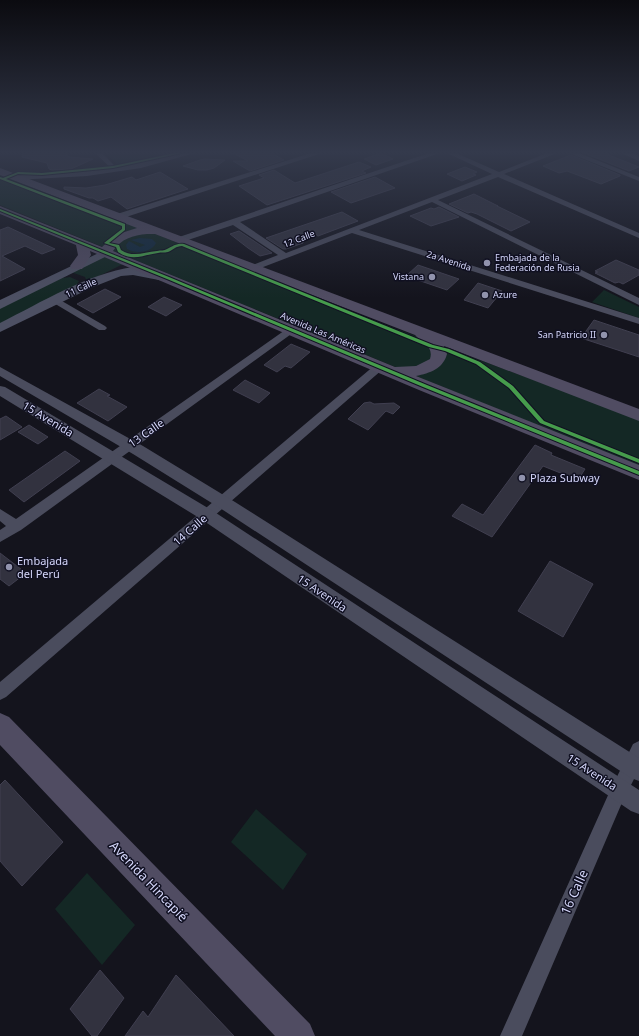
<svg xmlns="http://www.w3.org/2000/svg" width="639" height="1036" font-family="'Noto Sans',sans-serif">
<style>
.green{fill:#142825}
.water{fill:#132b3f}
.building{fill:#32323f;stroke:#403f50}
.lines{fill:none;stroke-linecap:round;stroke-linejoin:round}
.minor{fill:#4a4c5d;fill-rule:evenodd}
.tertiary{fill:#4a4c5d;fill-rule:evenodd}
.secondary{fill:#4d5063;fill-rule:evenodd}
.primary{fill:#504c62;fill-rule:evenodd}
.cycleway-casing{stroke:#101021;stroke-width:2}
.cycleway{fill:#469c4c;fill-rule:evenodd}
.poi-dot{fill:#9193ad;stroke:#101021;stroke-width:1.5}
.labels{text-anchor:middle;stroke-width:3;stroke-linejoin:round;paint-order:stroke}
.far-street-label{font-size:9px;fill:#d5d7fb;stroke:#101021}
.far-poi-label{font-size:9px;fill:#d5d7fb;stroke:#101021;text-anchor:start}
.street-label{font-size:11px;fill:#d5d7fb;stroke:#101021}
.poi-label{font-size:11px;fill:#d5d7fb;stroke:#101021;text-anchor:start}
.near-street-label{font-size:13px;fill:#d5d7fb;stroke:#101021}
</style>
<rect width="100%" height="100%" fill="#14141d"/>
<!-- green -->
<path class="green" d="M105,153h62l-50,11z
M0,175l141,53c-14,3 -29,6 -38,19l-103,-42z
M153,233l178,71 98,37 6,17 -30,13 -294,-121c9,-15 27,-16 42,-17z
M104,255l21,8 -38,19 -2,-5 -14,-5z
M70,277l9,4 -3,5 -76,40v-19l62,-29z
M604,290l35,17v11l-47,-16z
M439,345l200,74v47l-223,-90 11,-5z
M256,809l51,45 -24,36 -52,-48z
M87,873l48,52 -33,40 -47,-56z"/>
<!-- water -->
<path class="water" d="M140,238l12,1 4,4c-5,10 -20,11 -29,6l-1,-4 3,-4 11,6 5,-2 -14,-5z"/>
<!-- building -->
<path class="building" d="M23,153h42l4,4 24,2 -22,10 -19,1 -3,-1 -2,-6 -25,-6z
M233,153h38l13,7 -34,11 -17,-10h15z
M381,153l12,6 -17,6 -12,-6z
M584,153h20l35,14 -10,4z
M571,155l49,20v1l-19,8 -34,-13 -8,2 -16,-7z
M200,160l4,-1 21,1 -11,8 -7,2h-9l-15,-4z
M359,162l12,5 -9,4 4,2 -99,32 -28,-19 25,-8 -5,-3 15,-5 21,13z
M465,167l12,5 -4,2 3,1 -14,6 -15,-7z
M160,172l28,17 -61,20 -16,-12 -13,4 -5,-3h-4l-25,-9v-2l22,1 19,-3 27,-8 4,3z
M375,177l20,11 -44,15 -20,-11z
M474,194l24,12h-1l33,16 -19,9 -34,-17 -6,-2 -3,1 -19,-9z
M439,207l20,10 -28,9 -21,-10 21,-8 3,1z
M342,212l16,9 -40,15 -9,-6 -6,13 -17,6h-3l-17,-11z
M8,227l47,22 -13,5 -17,-8 -23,10 23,13 -25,12v-51z
M239,231l33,22 -12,3 -12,-8 -18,-14z
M616,260l23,10v5l-16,9 -4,-2 -4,1 -20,-10 3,-1 -3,-1z
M418,265l41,14 -12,11 -41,-14z
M478,283l24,8 -14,17 -24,-8z
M105,289l16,8 -28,16 -16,-9z
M164,297l18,8 -16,11 -18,-9z
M594,320l45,15v22l-58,-19z
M291,344l19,8 -19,16 -6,-2 -8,6 -13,-7z
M245,380l25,13 -11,10 -26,-13z
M99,389l11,6 -3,1 20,11 -19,14 -31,-18z
M370,402l4,2 20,-1 6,4 -7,7 -7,-3 -18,19 -20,-11 16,-16z
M6,416l16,11 -22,13v-21z
M29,425l19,12 -10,7 -20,-12z
M535,445l17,8 -1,2 34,14 -7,11 -35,-14 -51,71 -40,-21 10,-12 21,11z
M65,451l15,10 -56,41 -15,-12z
M0,553l26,20 -17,13 -9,-7z
M550,561l43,23 -30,53 -45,-26z
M5,780l58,62 -41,44 -22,-25v-76z
M100,970l24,28 -27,38h-5l-22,-27z
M176,975l58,61h-109l18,-25 5,6z"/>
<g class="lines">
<!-- minor -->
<path class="minor" d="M95,153h7l15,15v2h-4z
M311,153h11l-199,65h-3l-4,-2 1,-2z
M429,153h11l-200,69 46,31 206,-79 -45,-21h9l43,19 48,-19h10l-53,21 135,59v5l-141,-61 -60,23 201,98v7l-207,-103 -73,28 280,88v6l-287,-91 -99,38 -3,-1 -1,-2 1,-2 28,-11 -45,-30 -48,16h-6l-1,-2 1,-2z
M569,153h10l60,24v4z
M55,297l50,29 2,2 -2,2h-6l-47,-28 -2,-2 2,-2z
M291,327l5,3 -2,2 -273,198 -21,12v-12l6,-4 -6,-5v-12l16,10 272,-191z
M379,364l5,3 -1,2 -377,328 -6,3v-18l375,-317z
M639,741v28l-18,36 -99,231h-22l109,-243 24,-49z"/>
<!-- tertiary -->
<path class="tertiary" d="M179,153h16l-54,15 -54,8 -72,4 -4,-3 4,-3 72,-4 54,-8z
M621,153h12l6,3v5z
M0,367l143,79 92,56 404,256v23l-8,-3 -408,-268 -90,-56 -133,-78z
M0,386l5,1 208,124 426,279v24l-8,-3 -430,-292 -201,-123z"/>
<!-- secondary -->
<path class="secondary" d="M105,250l4,1 2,2 -2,2 -109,54v-9z
M133,267l35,7 2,3 -2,3 -4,1 -31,-6 -12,1 -28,11 -93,45v-9c42,-21 87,-49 133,-56z"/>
<!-- primary -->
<path class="primary" d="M0,168l639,241v12l-195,-75 3,8c-4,15 -17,19 -31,22l223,89v15l-220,-90 -329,-139 1,4 -9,14h-10l-2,-3 8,-11 -2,-10 -76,-31v-8l102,41 13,-12 22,-7 -137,-53zM147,234h8l260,101c7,8 19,11 15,24l-14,7 -21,1 -282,-116c8,-12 20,-16 34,-17z
M0,713l9,4 301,307 5,12h-40l-275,-291z"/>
<!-- cycleway casing -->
<g class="cycleway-casing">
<path id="cycleway" d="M175,153h7l-69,15 -71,7 -24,-1 -12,5 119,45v6l-16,13 10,2 2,5c12,8 23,2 36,1 4,-1 7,0 10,-2 6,-3 10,-6 17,-5l249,101 16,4 31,13 33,24 31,35 95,38v4l-99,-40 -31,-35 -33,-24 -31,-13 -16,-4 -247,-101c-6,0 -9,4 -14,6 -4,1 -7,0 -10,1 -16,2 -25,9 -40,-1l-2,-5 -12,-4 18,-14v-3l-122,-47v-2l3,1 15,-6 24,1 71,-7z
M0,209l169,68 258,108 212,86v4l-216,-88 -256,-108 -167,-68z"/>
</g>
<!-- cycleway -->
<use href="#cycleway" class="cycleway"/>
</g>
<!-- sky -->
<linearGradient id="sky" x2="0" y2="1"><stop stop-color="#0b0b10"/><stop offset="0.51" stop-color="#343a4c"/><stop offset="1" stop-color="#343a4c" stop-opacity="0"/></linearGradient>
<rect width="639" height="298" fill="url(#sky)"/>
<!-- markers -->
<g class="poi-dot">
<circle cx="487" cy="263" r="4"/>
<circle cx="432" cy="277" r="4"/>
<circle cx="485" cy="295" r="4"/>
<circle cx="604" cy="335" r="4"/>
<circle cx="522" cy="478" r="4"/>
<circle cx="9" cy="567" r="4"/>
</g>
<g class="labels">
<!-- far-street labels -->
<g class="far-street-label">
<text transform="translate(299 239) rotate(-21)" y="3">12 Calle</text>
<text transform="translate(449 261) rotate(18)" y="3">2a Avenida</text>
<text transform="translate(81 288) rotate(-25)" y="3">11 Calle</text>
<text transform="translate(323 333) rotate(23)" y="3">Avenida Las Américas</text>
</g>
<!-- far-poi labels -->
<g class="far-poi-label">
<text x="495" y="261">Embajada de la<tspan x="495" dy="10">Federación de Rusia</tspan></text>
<text x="424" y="280" text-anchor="end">Vistana</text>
<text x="493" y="298">Azure</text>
<text x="596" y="338" text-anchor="end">San Patricio II</text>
</g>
<!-- street labels -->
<g class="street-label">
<text transform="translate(48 419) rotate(31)" y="4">15 Avenida</text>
<text transform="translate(146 433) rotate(-35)" y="4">13 Calle</text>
<text transform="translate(190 530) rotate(-41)" y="4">14 Calle</text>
<text transform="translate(322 593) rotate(34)" y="4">15 Avenida</text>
<text transform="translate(592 772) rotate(33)" y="4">15 Avenida</text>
</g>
<!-- poi labels -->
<g class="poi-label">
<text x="530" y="482">Plaza Subway</text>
<text x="17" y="565">Embajada<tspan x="17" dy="13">del Perú</tspan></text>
</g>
<!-- near-street labels -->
<g class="near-street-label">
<text transform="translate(149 881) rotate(46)" y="5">Avenida Hincapié</text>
<text transform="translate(574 892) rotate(-66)" y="5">16 Calle</text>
</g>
</g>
</svg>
